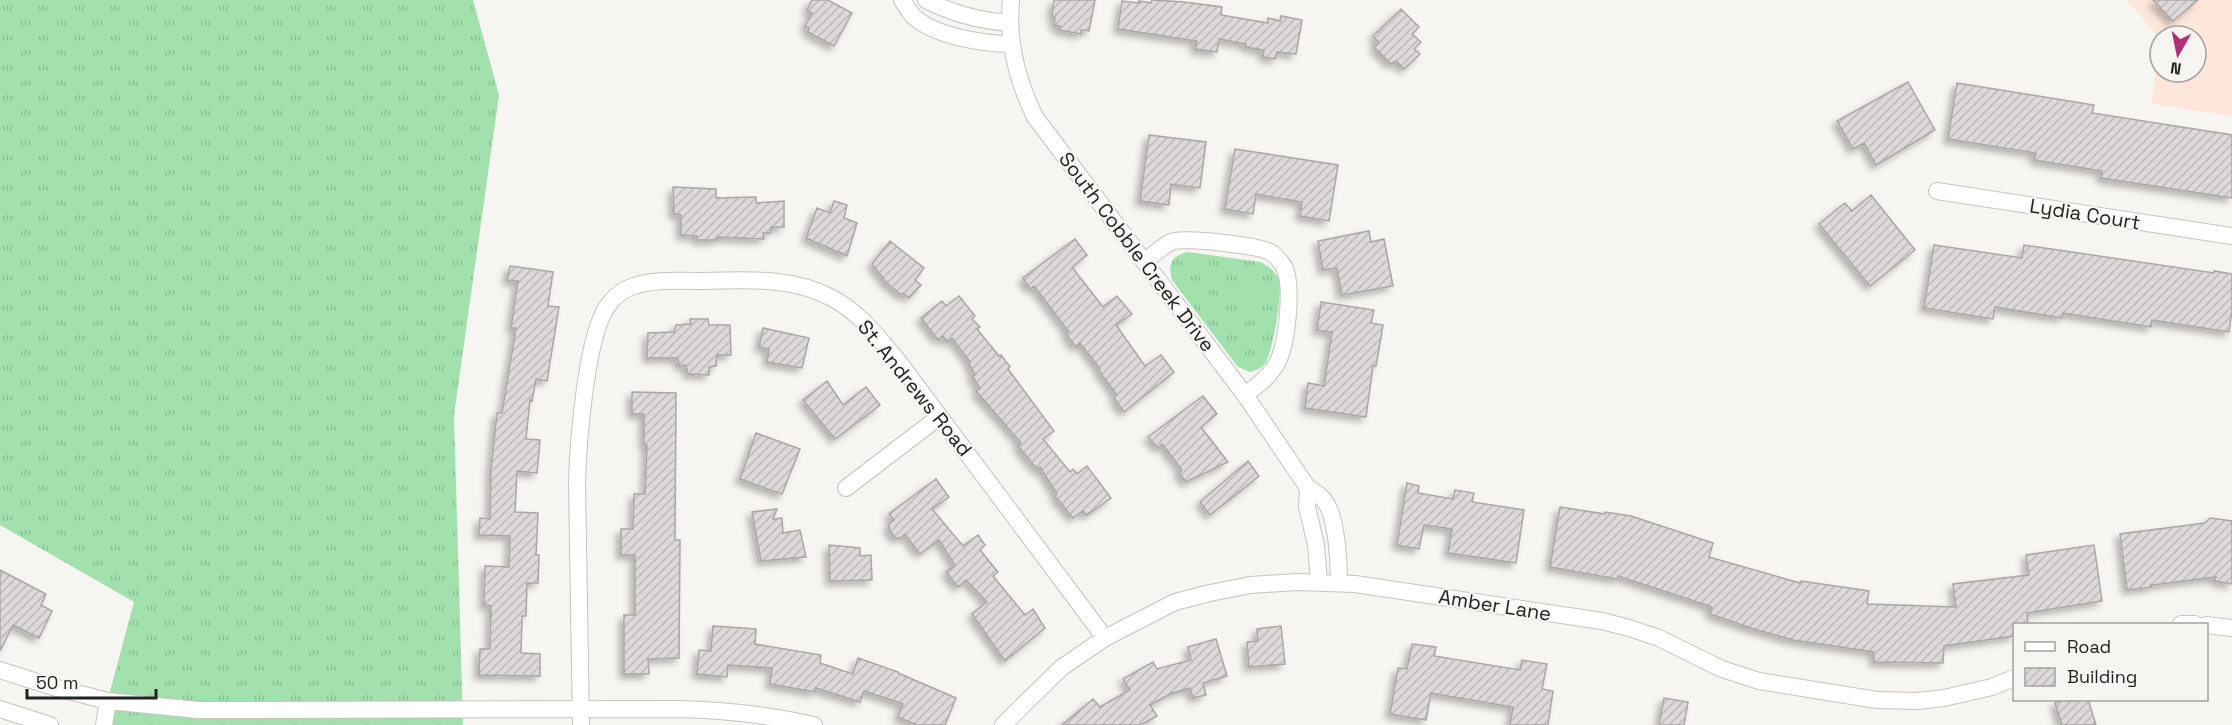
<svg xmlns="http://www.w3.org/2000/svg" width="2232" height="725" font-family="'Space Grotesk',sans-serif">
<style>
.medical{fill:#fee6db}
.grass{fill:url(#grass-tufts)}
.green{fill:#a2e1ae}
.building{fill:url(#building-hatch);stroke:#aaa6a8;stroke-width:1.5;filter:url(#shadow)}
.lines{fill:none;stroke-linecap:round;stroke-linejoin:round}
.street-casing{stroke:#c5c4c0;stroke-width:18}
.street{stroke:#fff;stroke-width:16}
.labels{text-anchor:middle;stroke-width:4.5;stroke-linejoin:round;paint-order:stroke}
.street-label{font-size:20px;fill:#222220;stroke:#f6f5f1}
</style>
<defs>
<pattern id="grass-tufts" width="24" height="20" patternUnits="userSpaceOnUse" patternTransform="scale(1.5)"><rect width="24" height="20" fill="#a2e1ae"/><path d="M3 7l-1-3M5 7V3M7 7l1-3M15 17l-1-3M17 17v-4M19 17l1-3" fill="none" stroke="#8bc195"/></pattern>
<pattern id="building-hatch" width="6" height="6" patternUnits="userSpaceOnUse" patternTransform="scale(1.5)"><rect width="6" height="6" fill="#ddd9db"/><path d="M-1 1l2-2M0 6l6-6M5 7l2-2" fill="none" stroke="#bdbabc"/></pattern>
<filter id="shadow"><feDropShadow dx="-4.5" dy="4.5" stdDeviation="3" flood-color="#0004"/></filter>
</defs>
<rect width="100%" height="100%" fill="#f6f5f1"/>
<!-- medical -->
<path class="medical" d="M2127,0h105v116l-81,-12 9,-58v26h36v-36h-36v3z"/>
<!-- grass -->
<path class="grass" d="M0,0h473l26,95 -45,320 9,310h-362l33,-123 -134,-77z
M1188,252l72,10c7,3 14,8 18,15 6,10 -5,76 -13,86 -4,6 -9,7 -15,9l-12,-5 -66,-87c-4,-17 -1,-24 16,-28z"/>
<!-- green -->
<path class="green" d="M1247,277l14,21 -19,12 -14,-20z"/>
<!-- building -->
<path class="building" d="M812,0h16l24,13 -18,33 -26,-14 1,-4 -4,-2 7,-13 -5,-3z
M1054,0h41l-6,31 -8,-1v4l-21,-4v-4l-6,-1 1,-8 -3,-2z
M1152,0l32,2 38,5 -1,8 47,8v-5l12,3 1,-5 21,4 -6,34 -19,-2 -2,7 -12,-2 1,-7 -18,-3v-3l-27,-5 -2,13 -22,-3 2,-8 -79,-12 4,-28 17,2v-2l12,2z
M2153,0h45l-25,21z
M1401,9l18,18 -7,7 9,8 -7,7 6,5 -16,15 -8,-8 -5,3 -17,-17 5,-4 -6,-7z
M1908,82l27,48 -59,35 -12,-22 -11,6 -16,-28z
M1957,83l137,22 -2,8 140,22v63l-131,-20 1,-7 -68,-11 2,-7 -88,-14z
M1149,135l57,7 -6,46 -29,-4 -2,21 -29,-4z
M1235,149l103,16 -9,56 -29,-5 2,-14 -46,-8 -3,20 -28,-5z
M673,187l43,2v9l40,-1v6l28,-2v26h-13v6h-8l1,6 -47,-2v3h-20v-4l-16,-1v-20l-7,-1z
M1871,195l44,55 -45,36 -51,-62 26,-21 7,8z
M834,201l13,4 -3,13 13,5 -10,33 -41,-18 11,-30 13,5z
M1369,231l2,11 13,-3 9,47 -51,9 -5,-27 -14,2 -5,-29z
M1075,239l12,16 -15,12 31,40 14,-11 15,18 -16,11 29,41 16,-11 13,17 -50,40 -10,-14 3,-3 -18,-24 1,-2 -20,-26 -4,4 -10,-13 3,-2 -35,-46 -4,3 -7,-11z
M890,241l34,27 -9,12 6,5 -12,13 -6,-5 -2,2 -14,-12 -15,-19z
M1934,245l88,13 2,-13 190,28v-2l18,3v36l-3,22 -77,-12 -1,7 -88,-14 -1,5 -67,-11 -2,12 -69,-11z
M510,266l43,6 -5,34 11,1 -12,74 -11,-2 -4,22 -2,-1 -4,39 14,1 -3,33 -20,-2 -2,41 23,1 -2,42h3l-1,28h-11l-1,33h-4l-1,37 19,1v22l-61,-1 1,-26h10l1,-43 -7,-1 1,-39 24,1 1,-31 -31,-1 1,-17 10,1 1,-50 6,-56h5l14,-85h-5l7,-47 -11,-1z
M959,296l16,20 -3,3 8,8 -3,2 22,27 2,-1 9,12 -2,2 46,62 -11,8 27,33 3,-3 4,5 10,-8 24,32 -24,17 -4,-4 -10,7 -18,-22 2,-2 -17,-27 -2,3 -20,-24 3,-3 -45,-52 4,-3 -8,-12 3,-2 -6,-10 1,-2 -18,-24 -5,4 -4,-6 -5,4 -17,-22 21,-17 4,5z
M1321,302l53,8 -3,13 12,2 -7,41h-3l-7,51 -61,-9 3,-25 16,3 8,-54 -15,-2z
M690,319h18l1,6h21l1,30h-14l-1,11 -7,1v8l-21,-1 -2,-9 -7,1 -1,-8h-31l1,-25 26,-1 2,-7 15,-1z
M763,328l46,10 -7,30 -35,-6 2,-13 -10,-2z
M827,381l16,24 23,-18 14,18 -45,34 -32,-39z
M632,392l44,1 -1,147h5l-1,118 -31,1 1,15h-25v-59h11v-60h-14v-26h12l1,-35h11l2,-49h-3v-31h-12z
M1203,396l14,18 -16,13 27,35 -42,20 -7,-9 3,-3 -20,-26 -4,4 -10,-11z
M756,433l44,16 -18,45 -42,-15z
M1248,461l11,15 -49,39 -10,-13z
M936,479l13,18 -17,12 31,37 15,-11 7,10 -5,5 18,22 -5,4 32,39 8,-6 12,19 -40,33 -33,-47 15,-12 -21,-22 -8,7 -12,-15 9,-7 -16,-25 -19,14 -15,-20 -5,4h-5l-6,-9v-5l5,-4 -5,-6z
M1407,483l12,3 -1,7 35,6 2,-9 19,3 -2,9 52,8 -8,53 -68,-10 4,-24 -28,-4 -5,24 -22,-4z
M1560,507l45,7v-2l26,4 82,27 -4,14 91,26 1,-2 68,10 -2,13 89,3 -3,-23 76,-9 -3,-20 68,-10 8,56 -75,12 1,11h-14v12l-70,10 -1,17 -69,-1v-10l-81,-12 -42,-12 -41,-14 2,-7 -94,-31 -1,3 -67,-12z
M777,509l-4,10 9,-1 1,15 17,-3 6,27 -45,4 -9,-49z
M2210,518l22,3v63l-17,-3 1,-4 -65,8 1,2 -25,3 -7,-56 85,-11z
M829,545l31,3v8l11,-1 1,25 -42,1z
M0,570l46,24 -5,11 11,6 -13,27 -26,-13 -13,26z
M713,626l43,3 -1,15 66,11 -1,8 33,11 5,-16 40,14v1l58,25 -11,27h-28l-19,-8 5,-13 -39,-13 -4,11 -44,-14 -1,4 -45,-8 2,-16 -44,-3 -1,12 -30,-3 2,-24 12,1z
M1281,626l4,38 -36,3 -2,-25 11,-1 -1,-12z
M1216,639l11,37 -24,7 3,12 -13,3 -3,-10 -20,6 -20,11 7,11 -16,9h-79l31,-26 7,8 30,-17 -7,-11 30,-17 4,7 34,-9 -3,-13z
M1412,644l24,3 -2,9 86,14 2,-10 25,4 -5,25 11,2 -5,34h-38l3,-18 -82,-14 -5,27 -36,-6 8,-46 9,1z
M1664,698l24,4 -4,23h-25z
M2065,699h23l8,26h-34l-7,-22z"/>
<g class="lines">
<!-- street casing -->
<g class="street-casing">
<path id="street" d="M902,0c3,5 7,11 11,16 21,20 70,28 99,28
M926,0c27,14 53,21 84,23
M1011,0c-4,42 6,80 24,117l210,278 63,93c7,4 14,8 18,15 11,17 13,60 13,80
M1937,191l295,45
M1145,262c8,-7 17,-16 26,-20 11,-6 87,4 99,10 4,2 10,9 13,13 11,17 4,75 -4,94 -7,16 -21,26 -34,36
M846,488l93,-71
M1308,488l-1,19 9,38 3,37
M2181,624h14
M2206,625l26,3
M0,670l53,17 55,14 90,9 481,-1c46,1 90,6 135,16
M0,709l50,16
M104,725l4,-24
M581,725l-4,-242c1,-38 9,-151 32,-179 6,-8 15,-15 25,-18 21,-7 43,-5 64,-5 45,-1 93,-5 134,17 28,15 46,39 66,63l207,277
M1003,725l58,-57 44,-30 70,-36 35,-9 40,-8 47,-3 58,2 247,37 27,7 30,10 63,31 37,12 118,19 40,1 27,-3 48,-11 22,-9"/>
</g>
<!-- street -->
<use href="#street" class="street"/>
</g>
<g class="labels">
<!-- street labels -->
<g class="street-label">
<text transform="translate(2085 214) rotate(9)" y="7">Lydia Court</text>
<text transform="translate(1137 252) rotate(53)" y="7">South Cobble Creek Drive</text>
<text transform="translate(915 388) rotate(51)" y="7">St. Andrews Road</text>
<text transform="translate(1495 605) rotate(9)" y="7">Amber Lane</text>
</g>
</g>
<!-- legend -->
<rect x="2013" y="623" width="195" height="78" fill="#f6f5f1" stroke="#a1a19d" stroke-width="1.5"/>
<rect x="2025" y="642" width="30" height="9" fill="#ffffff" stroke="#a1a19d" stroke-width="1.5"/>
<text x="2067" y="653" font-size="18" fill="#222220">Road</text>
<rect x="2025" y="668" width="30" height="18" fill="url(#building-hatch)" stroke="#a1a19d" stroke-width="1.5"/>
<text x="2067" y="683" font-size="18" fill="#222220">Building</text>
<!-- north arrow -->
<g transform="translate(2178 54) rotate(189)"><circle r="28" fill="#f6f5f1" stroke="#a1a19d" stroke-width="1.5"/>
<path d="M0-4.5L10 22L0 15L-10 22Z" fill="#b02f7a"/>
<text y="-9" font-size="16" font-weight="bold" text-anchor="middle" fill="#222220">N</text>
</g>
<!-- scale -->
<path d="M27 689v9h129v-9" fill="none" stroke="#222220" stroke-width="3"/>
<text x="36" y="689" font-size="18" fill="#222220" stroke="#f6f5f1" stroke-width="4.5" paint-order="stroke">50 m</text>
</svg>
